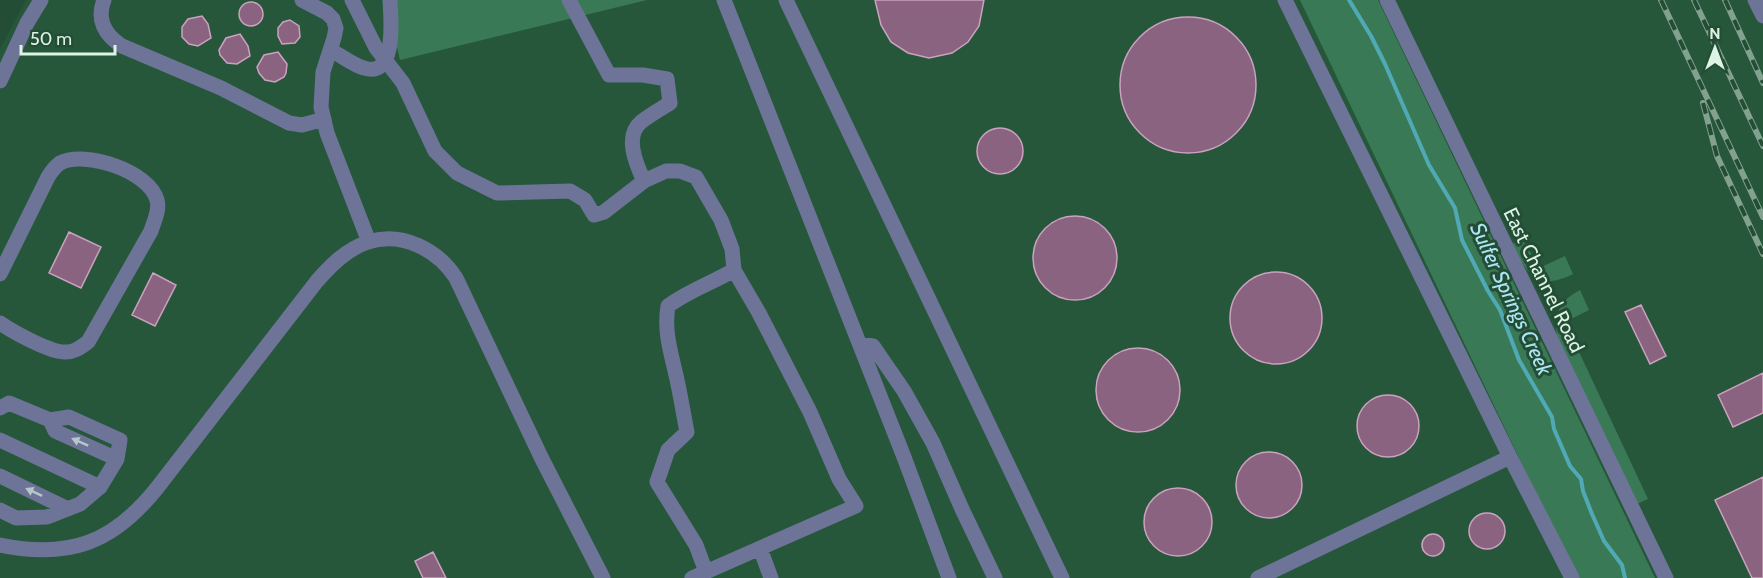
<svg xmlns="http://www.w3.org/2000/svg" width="1763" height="578" font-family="Cabin,sans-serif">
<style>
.built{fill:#26573b}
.green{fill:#3a7955}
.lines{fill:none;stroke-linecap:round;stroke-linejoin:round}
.stream{stroke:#50aab6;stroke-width:4}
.building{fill:#89637f;stroke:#cba2bf;stroke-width:1.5}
.minor{stroke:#6d7498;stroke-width:15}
.rail-casing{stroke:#82a18e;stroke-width:6}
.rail{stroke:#244d35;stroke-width:4;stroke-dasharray:11;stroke-linecap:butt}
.oneway{fill:#b6c7c9}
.labels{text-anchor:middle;stroke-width:6;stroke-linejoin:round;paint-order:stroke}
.street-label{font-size:20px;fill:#ddf3e4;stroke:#244d35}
.water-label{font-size:21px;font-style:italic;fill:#ade6f6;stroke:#244d35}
</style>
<rect width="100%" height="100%" fill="#244d35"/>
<!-- built -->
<path class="built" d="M26,0h1287l281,578h-1594v-529z
M1337,0h426v578h-149z"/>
<!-- green -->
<path class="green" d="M386,0h261l-247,60z
M1300,0h78l277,578h-76l-47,-93z
M1523,239l16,29 26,-12 8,18c-35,18 -47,-1 -61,-30z
M1580,290l9,20 -24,12 83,177 -11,5 -80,-168c-3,-22 2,-35 23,-46z"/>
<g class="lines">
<!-- stream -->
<path class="stream" d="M1349,0l22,36 14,28 44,101 26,43 7,32 26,51 12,19 19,50 33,57 2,12 16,37 11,13 2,12 9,23 12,27 18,24 3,13"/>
</g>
<!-- building -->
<path class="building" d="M875,0h109l-5,26 -11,16 -16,11 -23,5 -21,-5 -17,-11 -10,-17z
M239 14a12 12 0 1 1 24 0a12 12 0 1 1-24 0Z
M202,16l6,8 3,14 -13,8 -9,-2 -7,-7v-10l6,-8z
M1120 85a68 68 0 1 1 136 0a68 68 0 1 1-136 0Z
M290,20l9,6 1,11 -5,6 -13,1 -4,-8v-8l5,-6z
M240,34l8,12 2,10 -13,8 -10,-1 -7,-8 -1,-5 7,-12z
M278,52l9,12 -1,9 -2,4 -9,5 -10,-2 -6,-7 -2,-6 7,-12z
M977 151a23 23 0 1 1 46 0a23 23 0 1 1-46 0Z
M1033 258a42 42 0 1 1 84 0a42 42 0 1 1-84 0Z
M69,232l32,15 -20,41 -32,-15z
M1230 318a46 46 0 1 1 92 0a46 46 0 1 1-92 0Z
M153,273l23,12 -21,41 -23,-11z
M1641,305l25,51 -16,8 -25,-52z
M1096 390a42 42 0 1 1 84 0a42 42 0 1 1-84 0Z
M1763,373v40l-30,14 -15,-32z
M1357 426a31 31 0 1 1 62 0a31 31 0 1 1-62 0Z
M1236 485a33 33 0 1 1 66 0a33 33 0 1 1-66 0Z
M1763,477v101h-11l-37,-78z
M1144 522a34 34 0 1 1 68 0a34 34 0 1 1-68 0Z
M1469 531a18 18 0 1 1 36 0a18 18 0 1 1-36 0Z
M1422 545a11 11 0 1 1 22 0a11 11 0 1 1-22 0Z
M433,552l13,26h-23l-8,-17z"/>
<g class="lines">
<!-- minor -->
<path class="minor" d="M104,0c-8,20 1,35 18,46l99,42 68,35 13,2 22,-6
M302,0l25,13 6,6 3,9 -2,10 -11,34 -2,35 6,26 42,109
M352,0l24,48 27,35 32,68 22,22 40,20 73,-2 15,9 9,15 10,-3 40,-31
M569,0l40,75h34l24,4 3,24c-9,6 -20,12 -29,19 -17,14 -5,42 3,59l22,-10h14l16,6 25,43 11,29 2,21 25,43 51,99 29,67 17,27 -164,72
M724,0l180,457 45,121
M786,0l276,578
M1285,0l225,457 62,121
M1387,0l279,578
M1755,0l8,16
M330,50c11,5 23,15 34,18 33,11 27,-50 26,-68
M0,81l27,-58 14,-23
M0,274l48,-97c3,-5 8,-11 12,-14 25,-13 89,8 97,37 3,10 -3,21 -6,31l-63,111c-7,5 -13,10 -22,10 -15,1 -53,-20 -66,-29
M860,344l13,2 31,45 29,52 29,66 33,69
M0,408l9,-5 41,17 5,11 62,28 -17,28 -20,17 -33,13 -31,1 -16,-8
M50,420l19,-3 51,23 -3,19
M0,440l100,47
M0,476l68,33
M0,545c70,14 113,-2 157,-57l160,-207c14,-16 30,-32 51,-39 34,-11 70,8 88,36l86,181 61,119
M760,548l11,30
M706,572l-10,-27 -39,-63 11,-32 19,-18c-4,-20 -7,-41 -12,-61 -5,-22 -11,-41 -7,-65 20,-15 44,-23 66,-36
M1258,578l252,-121"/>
<!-- rail casing -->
<g class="rail-casing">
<path id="rail" d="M1661,0l102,217
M1694,0l69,146
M1725,0l38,83
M1703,103l14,53 46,98"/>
</g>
<!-- rail -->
<use href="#rail" class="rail"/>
</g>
<!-- one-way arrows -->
<defs><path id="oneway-solid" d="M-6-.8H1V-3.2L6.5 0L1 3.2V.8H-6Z" transform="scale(1.5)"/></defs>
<g class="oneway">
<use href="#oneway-solid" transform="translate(80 442) rotate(-156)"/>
<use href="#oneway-solid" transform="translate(34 492) rotate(-155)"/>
</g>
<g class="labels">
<!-- street labels -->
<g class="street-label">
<text transform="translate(1544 280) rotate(64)" y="7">East Channel Road</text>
</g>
<!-- water labels -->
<g class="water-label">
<text transform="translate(1511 299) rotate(65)" y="7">Sulfer Springs Creek</text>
</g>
</g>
<!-- north arrow -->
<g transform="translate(1715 48)" stroke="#244d35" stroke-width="4.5" paint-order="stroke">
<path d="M0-4.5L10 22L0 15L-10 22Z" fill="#ddf3e4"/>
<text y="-9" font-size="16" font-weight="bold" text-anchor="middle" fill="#ddf3e4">N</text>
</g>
<!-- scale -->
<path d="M21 45v9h94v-9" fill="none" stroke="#ddf3e4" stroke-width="3"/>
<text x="30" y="45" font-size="18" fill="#ddf3e4" stroke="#244d35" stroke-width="4.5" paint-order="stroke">50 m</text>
</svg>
